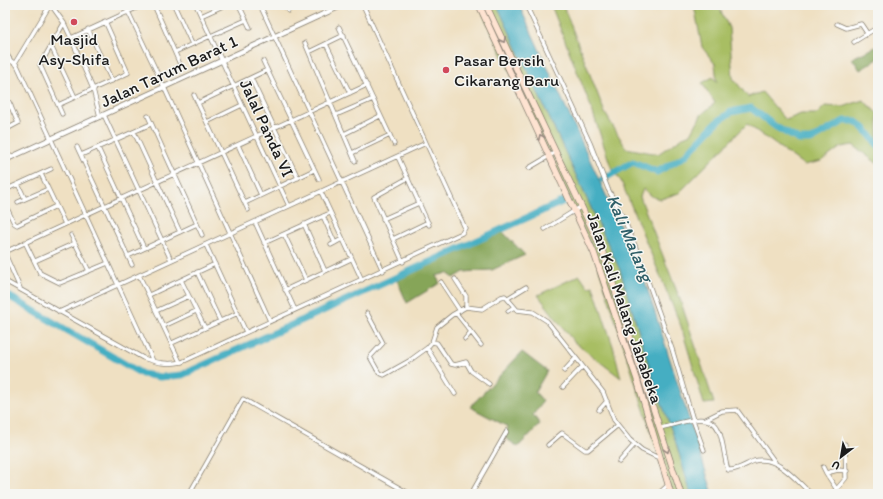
<svg xmlns="http://www.w3.org/2000/svg" width="883" height="499" font-family="Itim,sans-serif">
<style>
.green{fill:#a8be63;stroke:#626d40}
.forest{fill:#86a559;stroke:#51603a}
.water{fill:#44aec2;stroke:#30656f}
.lines{fill:none;stroke-linecap:round;stroke-linejoin:round}
.river{stroke:#44aec2;stroke-width:7}
.minor-casing{stroke:#867e6f;stroke-width:5}
.tertiary-casing{stroke:#867e6f;stroke-width:6}
.secondary-casing{stroke:#867e6f;stroke-width:7}
.minor{stroke:#fff;stroke-width:3.5}
.tertiary{stroke:#fff;stroke-width:4.5}
.secondary{stroke:#fee3d1;stroke-width:5.5}
.oneway{stroke:#988980}
.poi-dot{fill:#d1495b;stroke:#f6f6f2;stroke-width:1.5}
.labels{text-anchor:middle;stroke-width:3;stroke-linejoin:round;paint-order:stroke}
.poi-label{font-size:17px;fill:#1c1c1c;stroke:#f6f6f2}
.street-label{font-size:17px;fill:#1c1c1c;stroke:#f6f6f2}
.water-label{font-size:18px;font-style:italic;fill:#2e5e67;stroke:#f6f6f2}
</style>
<rect width="100%" height="100%" fill="#f6f6f2"/>
<filter id="ink" filterUnits="userSpaceOnUse"><feTurbulence type="fractalNoise" baseFrequency=".025" numOctaves="2"/><feDisplacementMap in="SourceGraphic" scale="8" xChannelSelector="R" yChannelSelector="G"/><feConvolveMatrix kernelMatrix="1 2 1 2 8 2 1 2 1" color-interpolation-filters="sRGB"/></filter>
<filter id="wash" filterUnits="userSpaceOnUse"><feTurbulence type="fractalNoise" baseFrequency=".012" numOctaves="4" result="noise"/><feDisplacementMap in="SourceGraphic" scale="16" xChannelSelector="R" yChannelSelector="G"/><feGaussianBlur stdDeviation="0.9" result="paint"/><feColorMatrix in="noise" values="0 0 0 0 0 0 0 0 0 0 0 0 0 0 0 0 0 1.4 0 .05"/><feComposite in="paint" operator="in"/></filter>
<g filter="url(#wash)">
<rect width="100%" height="100%" fill="#efe0c2"/>
<!-- green -->
<path class="green" d="M479,5h18l123,265 33,109 22,61 16,54h-20l-77,-241z
M551,5h12l42,108 21,35 32,6 25,-17 8,-3 10,-19 14,-12 -13,-20 11,-6 4,5 -2,-18 -13,-17 -8,-42h24l11,23 4,50 15,19 14,-5 24,28 15,-6h16l8,-8 18,1 20,-7 15,14v50l-25,-19 -12,2 -19,14 -18,4 -57,-41 -68,69 -18,6 -8,-2 -10,-8 -3,8 41,105 33,101 -10,1 -23,-78 -60,-145 -10,-14 -20,-60z
M580,275l8,12 5,-1 20,60 8,32 -47,-36 -36,-47z"/>
<!-- forest -->
<path class="forest" d="M878,46v13l-18,11 -8,-12z
M500,229l25,26 -33,15 -28,2 -10,6 -7,-5 -11,3 4,7 -33,20 -11,-25z
M522,352l25,19 -12,21 8,9 -10,14 7,9 -22,23 -14,-10 4,-10 -38,-20z"/>
<!-- water -->
<path class="water" d="M497,5h22l125,273 69,216h-22l-16,-54 -22,-61 -33,-109z"/>
<g class="lines">
<!-- river -->
<path class="river" d="M603,179l30,-17 24,10 28,-16 31,-33 15,-11 20,-4 25,19 23,13h12l33,-19h11l9,7 14,17
M5,294l137,80 18,3 22,-2 384,-175"/>
</g>
</g>
<g filter="url(#ink)">
<g class="lines">
<!-- minor casing -->
<g class="minor-casing">
<path id="minor" d="M51,5l13,18 7,15 22,51 7,28
M125,5l39,82 106,234
M154,5l25,57
M174,5l18,39
M196,5l93,201
M239,5l11,23
M260,5l123,266
M285,5l3,6
M526,5l64,138 18,46 15,28 13,31 36,101 21,71 11,30
M201,16l24,-11
M837,24l9,4 15,-4 6,9
M339,27l55,117
M88,29l24,52
M71,38l72,-33
M854,42l24,-15
M305,43l50,118
M326,44l24,49
M51,46l24,51
M5,52l6,9
M175,52l71,-32
M309,52l35,-17
M263,61l56,118
M15,63l35,-58
M5,64l6,-3 6,4 136,296
M251,78l47,100
M194,95l54,115
M198,103l69,-33
M58,105l70,-32 -23,-52
M5,109l6,-3
M62,114l-22,-49 24,-42
M104,115l67,145
M336,115l37,-16
M148,116l54,119
M207,122l35,-17
M5,130l13,-7 -9,-21
M134,132l46,100
M344,134l36,-18
M238,145l23,50
M77,147l55,118
M98,148l46,100
M352,153l38,-18
M81,155l70,-31
M398,157l31,68
M529,168l27,-16
M41,174l24,50
M18,184l7,15
M5,190l46,-21
M321,192l41,88
M18,202l30,-13
M245,203l69,-33
M5,204l9,19 3,2 39,-19
M323,216l12,27
M383,219l36,-16
M255,222l40,88
M304,224l21,47
M545,229l37,-23
M284,234l22,46
M71,235l18,36
M393,239l35,-17
M25,242l15,31 20,10 48,-20
M264,243l66,-30
M206,245l40,87
M331,245l11,-6
M5,252l362,-167
M5,254l15,34
M128,256l69,-32
M35,261l40,-18
M403,262l-29,-65 34,-19
M197,272l23,49
M139,275l41,87
M455,279l11,17v11
M181,280l24,48
M5,281l138,77c14,5 25,7 39,4l280,-129 3,-5 -102,-223
M441,282l19,29
M285,290l66,-31
M149,295l66,-31
M508,298l18,-11
M156,311l33,-15
M508,311l6,-4
M59,312l367,-169
M367,313l16,30 -13,14 9,16 5,2 25,-14 18,-13 5,-6 5,-15 15,-12 14,-8 16,2 19,-12 4,-1 12,14 16,2 14,9 56,71 11,28 16,20 12,10 19,9
M456,313l15,19 -6,7
M164,326l32,-15
M471,332l10,13
M432,342l5,1 14,21 4,1 11,-3 5,9 18,13
M172,343l66,-30
M427,348l28,46
M564,371l11,-12
M563,387l19,-20
M599,410l8,-9
M706,419l16,-8 15,-1 38,52
M660,428c16,-3 51,-20 59,3 5,13 5,27 9,39 9,1 18,-6 26,-9 23,-6 42,19 57,33
M548,445l14,-12 23,17h3l30,-25
M619,462l16,-18
M823,467l3,6
M837,490l-11,-17 12,-3 9,1
M835,491l11,-13 -1,-34
M189,494l54,-95 167,95
M471,494l36,-63
M658,494l10,-9
M829,494l6,-3 7,3"/>
</g>
<!-- tertiary casing -->
<g class="tertiary-casing">
<path id="tertiary" d="M5,160l338,-155"/>
</g>
<!-- secondary casing -->
<g class="secondary-casing">
<path id="secondary" d="M479,5l115,248 43,126 34,115
M486,5l116,245 79,244"/>
</g>
<!-- minor -->
<use href="#minor" class="minor"/>
<!-- tertiary -->
<use href="#tertiary" class="tertiary"/>
<!-- secondary -->
<use href="#secondary" class="secondary"/>
</g>
<!-- one-way arrows -->
<defs><path id="oneway-chevron" d="M-2-3.5L2.5 0L-2 3.5" fill="none" stroke-width="1.6" stroke-linecap="round" stroke-linejoin="round"/></defs>
<g class="oneway">
<use href="#oneway-chevron" transform="translate(503 40) rotate(65)"/>
<use href="#oneway-chevron" transform="translate(541 137) rotate(-115)"/>
<use href="#oneway-chevron" transform="translate(667 450) rotate(72)"/>
</g>
</g>
<!-- markers -->
<g class="poi-dot">
<circle cx="74" cy="22" r="4"/>
<circle cx="446" cy="70" r="4"/>
</g>
<g class="labels">
<!-- poi labels -->
<g class="poi-label">
<text x="74" y="45">Masjid<tspan x="74" dy="20">Asy-Shifa</tspan></text>
<text x="454" y="66" text-anchor="start">Pasar Bersih<tspan x="454" dy="20">Cikarang Baru</tspan></text>
</g>
<!-- street labels -->
<g class="street-label">
<text transform="translate(169 71) rotate(-25)" y="6">Jalan Tarum Barat 1</text>
<text transform="translate(267 128) rotate(65)" y="6">Jalal Panda VI</text>
<text transform="translate(625 308) rotate(71)" y="6">Jalan Kali Malang Jababeka</text>
</g>
<!-- water labels -->
<g class="water-label">
<text transform="translate(630 238) rotate(67)" y="6">Kali Malang</text>
</g>
</g>
<!-- margin -->
<rect width="883" height="499" fill="none" stroke="#f6f6f2" stroke-width="20"/>
<!-- north arrow -->
<g transform="translate(841 457) rotate(211)" stroke="#f6f6f2" stroke-width="3" paint-order="stroke">
<path d="M0-3L7 15L0 10L-7 15Z" fill="#1c1c1c"/>
<text y="-6" font-size="11" font-weight="bold" text-anchor="middle" fill="#1c1c1c">U</text>
</g>
</svg>
